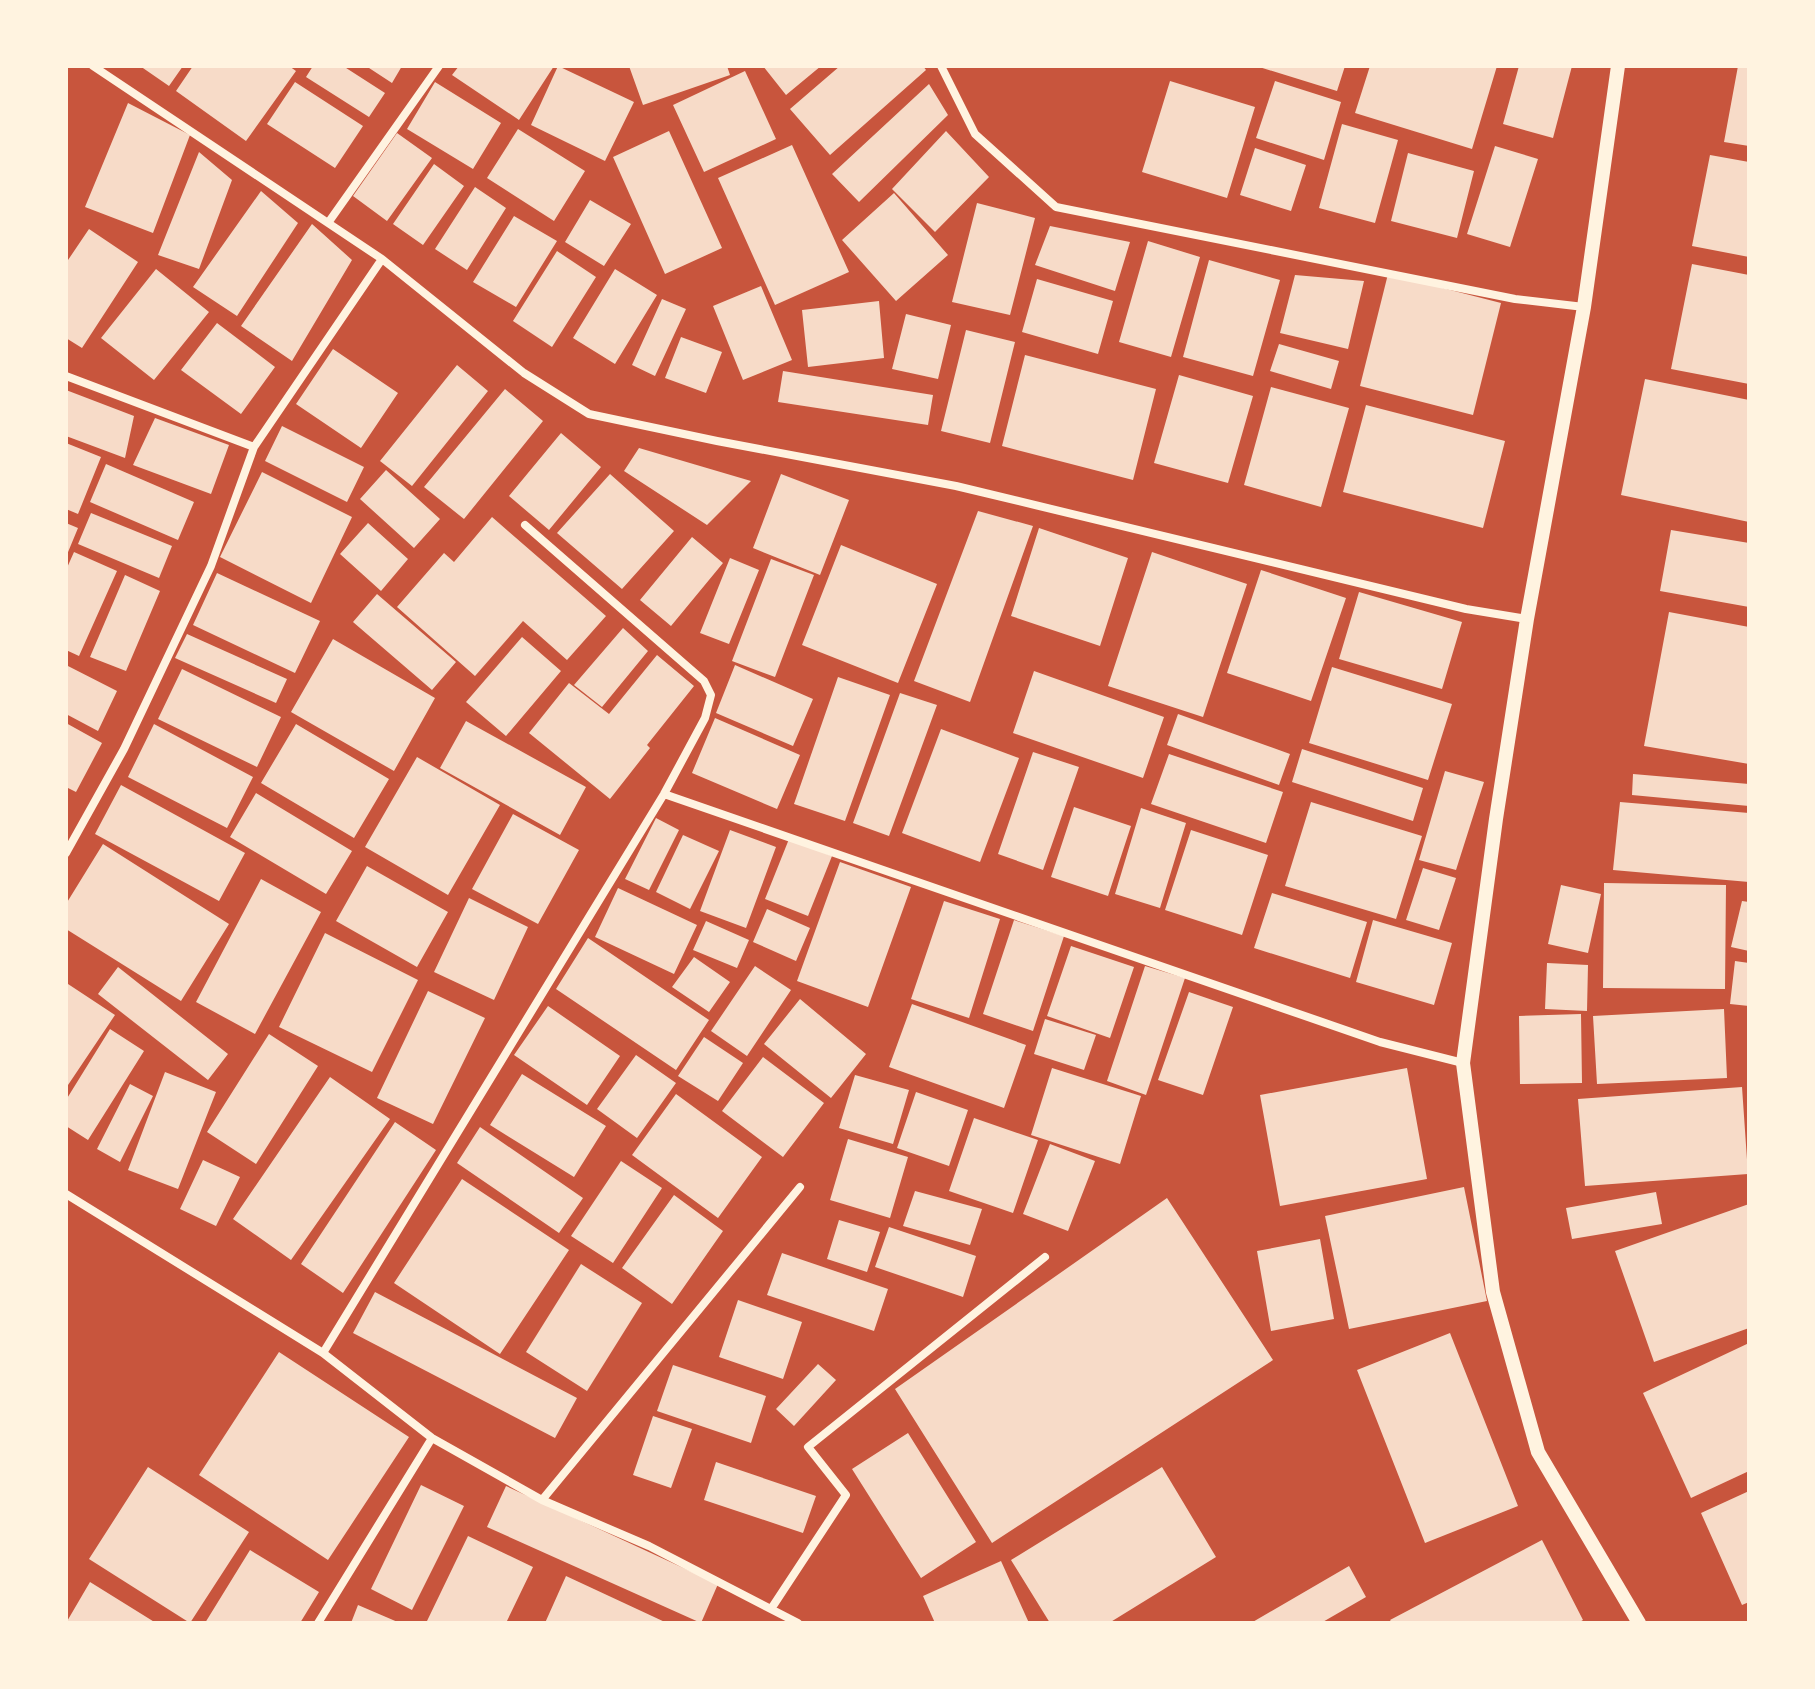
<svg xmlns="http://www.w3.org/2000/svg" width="1815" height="1689" font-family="Helvetica,sans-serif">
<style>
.building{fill:#f7dbc8}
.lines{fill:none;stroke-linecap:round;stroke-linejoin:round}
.minor{stroke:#fff3e0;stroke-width:8}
.tertiary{stroke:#fff3e0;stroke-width:14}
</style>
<rect width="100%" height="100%" fill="#c8553d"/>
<!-- building -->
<path class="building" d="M140,66h43l-14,20z
M193,66h96l7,5 -50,70 -70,-50z
M313,66h30l42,27 -16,24 -63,-40z
M366,66h36l-10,17z
M459,66h95l-35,54 -67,-45z
M558,66l76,36 -29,59 -74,-36z
M629,66h98l3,9 -87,30z
M763,66h58l-35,29z
M840,66h83l3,4 -96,85 -40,-46z
M1256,66h89l-8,25z
M1370,66h127l-25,83 -117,-36z
M1519,66h53l-19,72 -50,-14z
M1738,66h11v80l-25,-4z
M745,71l31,68 -72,33 -31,-67z
M1170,81l85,26 -28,91 -85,-26z
M1275,81l66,21 -17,58 -68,-22z
M295,82l68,44 -28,42 -68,-44z
M435,82l66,41 -28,46 -66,-40z
M929,84l19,31 -89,87 -27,-28z
M128,103l62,32 -37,98 -68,-26z
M1342,124l56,16 -23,83 -56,-15z
M518,129l67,42 -31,50 -67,-43z
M669,131l53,117 -57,26 -52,-117z
M946,131l43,46 -54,55 -43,-43z
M397,133l35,25 -45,63 -34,-25z
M792,145l57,127 -74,33 -57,-127z
M1495,146l43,13 -28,88 -43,-13z
M1255,148l51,17 -15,46 -51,-16z
M199,152l33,28 -33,89 -41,-14z
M1408,153l66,18 -17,67 -66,-17z
M1710,155l39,7v95l-57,-11z
M434,164l30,22 -41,59 -30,-21z
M475,187l31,21 -39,62 -32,-21z
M261,191l37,32 -61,93 -44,-29z
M894,193l54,62 -52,46 -54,-61z
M590,200l41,24 -27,42 -39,-24z
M977,203l58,15 -25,97 -58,-13z
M514,216l43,25 -41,66 -43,-25z
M312,224l40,36 -60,101 -51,-35z
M1050,226l80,16 -15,49 -80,-26z
M89,229l49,33 -56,86 -16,-10v-75z
M1148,241l52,16 -29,100 -52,-15z
M557,251l39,26 -44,70 -39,-26z
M1209,260l71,20 -27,96 -70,-19z
M1692,264l57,11v109l-78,-15z
M156,269l53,43 -55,68 -53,-42z
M615,269l42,26 -42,69 -42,-26z
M1388,274l113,29 -28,112 -113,-29z
M1295,275l69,6 -16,68 -68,-16z
M1037,279l76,22 -15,53 -76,-22z
M761,286l31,74 -49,20 -30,-74z
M662,299l24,10 -31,67 -23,-11z
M879,301l5,57 -76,9 -6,-57z
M906,314l45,11 -13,54 -46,-10z
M217,323l58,44 -34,47 -60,-44z
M966,330l49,12 -25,101 -49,-12z
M681,337l41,15 -16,41 -41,-15z
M1279,344l60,17 -8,28 -61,-18z
M333,349l65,44 -37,55 -65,-44z
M1025,355l131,34 -23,91 -131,-34z
M457,365l31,26 -76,95 -32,-25z
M783,371l150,24 -5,30 -150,-23z
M1179,375l74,21 -25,87 -74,-20z
M1645,379l104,21v122l-128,-27z
M1271,387l78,21 -28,99 -77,-22z
M505,389l38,32 -79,98 -40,-32z
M66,390l68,26 -9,42 -59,-22z
M1366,405l139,36 -22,87 -140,-36z
M155,418l74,27 -18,49 -78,-29z
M282,426l82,41 -17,35 -82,-41z
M561,433l40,34 -52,63 -40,-34z
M66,443l35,14 -23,57 -12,-5z
M639,448l112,33 -44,44 -83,-54z
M106,464l88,38 -16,38 -88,-38z
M386,470l54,49 -26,29 -54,-49z
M262,472l90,45 -41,86 -91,-46z
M610,474l64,57 -52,58 -65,-56z
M781,474l68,26 -29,75 -67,-27z
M978,511l55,15 -63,176 -56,-21z
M91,513l81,33 -13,32 -81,-34z
M492,517l114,99 -39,44 -44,-39 -48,55 -78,-69 47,-54 10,9z
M66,523l12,5 -12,29z
M368,523l40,36 -27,32 -41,-37z
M1039,528l89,30 -28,88 -89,-30z
M1671,530l78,13v64l-89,-16z
M692,537l31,26 -52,63 -31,-26z
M841,545l96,39 -39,99 -96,-38z
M74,552l43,19 -38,85 -13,-6v-80z
M1152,552l95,32 -44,133 -95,-31z
M730,558l29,12 -30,74 -29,-11z
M771,559l43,16 -39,102 -43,-16z
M1261,570l85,28 -35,103 -84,-28z
M217,573l103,48 -25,52 -102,-48z
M125,575l35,16 -34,80 -36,-14z
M1359,592l103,30 -20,67 -103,-30z
M377,594l79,68 -24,28 -79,-68z
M1669,612l80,15v137l-105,-18z
M623,628l25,23 -46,56 -28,-22z
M187,634l100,45 -11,24 -101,-45z
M522,637l39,34 -55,65 -40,-34z
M333,639l102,59 -41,73 -103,-59z
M657,655l37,31 -47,59 3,3 -40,51 -81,-66 40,-50 40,31z
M66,665l51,26 -19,40 -32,-17z
M735,665l78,34 -20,47 -77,-33z
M1332,667l120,37 -24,76 -119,-37z
M182,669l99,48 -24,50 -99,-48z
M1034,671l130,46 -21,61 -130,-45z
M838,677l52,18 -45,126 -51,-17z
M900,693l37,12 -48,131 -36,-13z
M1178,714l112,40 -11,31 -112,-40z
M715,718l85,37 -23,54 -85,-36z
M466,721l120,66 -26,48 -120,-67z
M66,723l36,20 -26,49 -10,-5z
M154,724l99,53 -26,51 -99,-51z
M296,724l93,55 -35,59 -93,-55z
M941,729l78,29 -39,104 -78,-29z
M1302,749l121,39 -10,33 -121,-39z
M1033,752l46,15 -36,103 -45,-16z
M1169,754l114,38 -17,51 -115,-39z
M417,757l83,48 -52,90 -83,-48z
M1445,771l39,11 -28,88 -37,-10z
M1633,774l116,10v22l-117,-11z
M121,785l124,68 -26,48 -124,-67z
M256,793l96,58 -26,43 -96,-57z
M1311,802l111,34 -26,83 -111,-33z
M1620,802l129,11v69l-136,-12z
M1074,807l57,19 -23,70 -57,-19z
M1141,808l45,15 -26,85 -45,-14z
M513,814l66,36 -41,74 -66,-35z
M656,818l23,12 -30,60 -24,-11z
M730,830l46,17 -30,81 -46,-17z
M1191,830l77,25 -26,80 -77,-25z
M683,835l36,16 -29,58 -34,-17z
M789,839l43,17 -24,60 -43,-17z
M103,844l126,80 -48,77 -115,-72v-25z
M840,862l71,25 -43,120 -71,-26z
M367,866l81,46 -31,55 -81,-46z
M1423,868l33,10 -17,52 -33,-10z
M261,879l60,33 -66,122 -59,-32z
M1604,883l122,2 -1,104 -122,-1z
M1561,885l40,9 -13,59 -40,-9z
M618,888l79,37 -23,49 -79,-37z
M1272,893l95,29 -17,56 -96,-30z
M469,898l59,29 -34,73 -60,-28z
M944,901l56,18 -31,99 -58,-19z
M1742,901l7,1v49l-18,-4z
M767,909l43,19 -14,33 -43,-19z
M1014,920l50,16 -31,95 -50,-17z
M1373,920l79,23 -18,62 -78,-23z
M706,921l43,19 -12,28 -44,-18z
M325,933l93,47 -46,92 -93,-45z
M588,938l121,82 -33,50 -120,-81z
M1071,946l63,21 -24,71 -63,-22z
M694,957l36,25 -21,30 -37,-25z
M1735,961l14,2v43l-19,-2z
M1547,963l41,2 -1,46 -42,-2z
M755,966l36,24 -44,66 -36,-25z
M1145,966l40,12 -39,117 -39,-14z
M118,967l110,87 -20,26 -110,-86z
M68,984l47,31 -49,73v-101z
M428,991l57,27 -52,106 -56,-26z
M1189,992l44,15 -30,88 -45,-15z
M800,999l66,55 -35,44 -67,-54z
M912,1004l114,41 -22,63 -115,-41z
M548,1006l72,50 -33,49 -73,-50z
M1724,1009l3,69 -130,6 -4,-68z
M1581,1014l1,69 -62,1 -1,-68z
M1045,1019l51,16 -12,35 -50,-16z
M110,1029l34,22 -56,89 -22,-14v-26z
M269,1034l49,32 -62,98 -49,-32z
M704,1037l39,26 -25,38 -40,-25z
M636,1055l40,28 -39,55 -40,-29z
M763,1057l61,46 -41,54 -61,-46z
M1052,1068l89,28 -21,68 -89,-29z
M1407,1068l20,111 -147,27 -20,-111z
M165,1072l51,20 -38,97 -50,-19z
M522,1074l84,52 -32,51 -84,-52z
M855,1075l54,15 -16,54 -54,-16z
M330,1077l60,42 -99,141 -58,-41z
M130,1084l23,12 -33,66 -23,-13z
M1742,1087l6,87 -163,12 -7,-87z
M916,1092l52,18 -19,56 -52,-18z
M676,1094l86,63 -44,61 -86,-63z
M974,1118l64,22 -25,73 -64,-22z
M395,1122l41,28 -93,143 -42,-29z
M480,1127l103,71 -24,35 -102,-70z
M848,1139l60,18 -18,61 -60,-18z
M1050,1144l45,17 -27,70 -45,-17z
M203,1160l37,17 -24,49 -36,-17z
M621,1161l41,27 -49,75 -42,-27z
M462,1179l107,71 -69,104 -106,-71z
M1464,1187l23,114 -138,28 -24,-113z
M915,1191l67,18 -12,36 -67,-19z
M1656,1192l6,32 -90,15 -6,-31z
M674,1195l49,36 -51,73 -50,-36z
M1167,1198l106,162 -281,183 -97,-154z
M1749,1204v124l-95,34 -39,-111z
M839,1220l41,12 -13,40 -40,-13z
M889,1227l87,29 -13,41 -88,-30z
M1320,1239l14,80 -63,12 -14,-80z
M782,1253l106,36 -14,42 -107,-36z
M581,1264l61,39 -55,88 -61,-39z
M375,1292l202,106 -22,40 -202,-105z
M738,1300l64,22 -19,57 -64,-22z
M1450,1333l68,173 -93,37 -68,-173z
M1749,1343v128l-58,27 -48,-105z
M279,1352l130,85 -81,123 -129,-85z
M818,1364l18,16 -42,46 -18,-17z
M673,1365l93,31 -15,47 -94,-32z
M653,1416l39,13 -21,59 -38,-13z
M908,1433l68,109 -55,36 -69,-109z
M716,1462l100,34 -13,37 -99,-33z
M148,1467l101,65 -59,91 -101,-64z
M1162,1467l54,90 -107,66h-59l-39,-63z
M421,1485l43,21 -52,104 -41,-21z
M506,1486l212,98 -17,39 -214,-96z
M1749,1491v111l-7,3 -41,-92z
M468,1536l65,31 -27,56 -79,-2z
M1542,1540l41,80 -5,3h-186l-2,-3z
M250,1550l69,42 -19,31h-95z
M1001,1561l28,62h-94l-12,-27z
M1349,1566l17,31 -45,26h-70z
M566,1576l101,47h-122z
M90,1582l66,41h-90z
M358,1605l42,18h-49z"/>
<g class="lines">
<!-- minor -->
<path class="minor" d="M93,66l289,193 142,114 65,41 128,27 239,45 510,123 61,10
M941,66l34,68 81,73 459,92 69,8
M328,223l111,-157
M66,376l188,71
M664,794l716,248 83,21
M66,853l58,-104 87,-183 43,-119 128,-188
M66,1194l257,159 109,85 110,62 107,46 149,77
M323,1353l341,-559 41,-76 6,-23 -7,-14 -179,-156
M542,1500l258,-313
M771,1609l75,-114 -38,-48 237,-190
M318,1623l114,-185"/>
<!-- tertiary -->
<path class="tertiary" d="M1618,66l-34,241 -57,312 -31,200 -33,244 30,229 45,160 101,171"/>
</g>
<!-- border -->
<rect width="1815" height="1689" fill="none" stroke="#fff3e0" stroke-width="136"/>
</svg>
